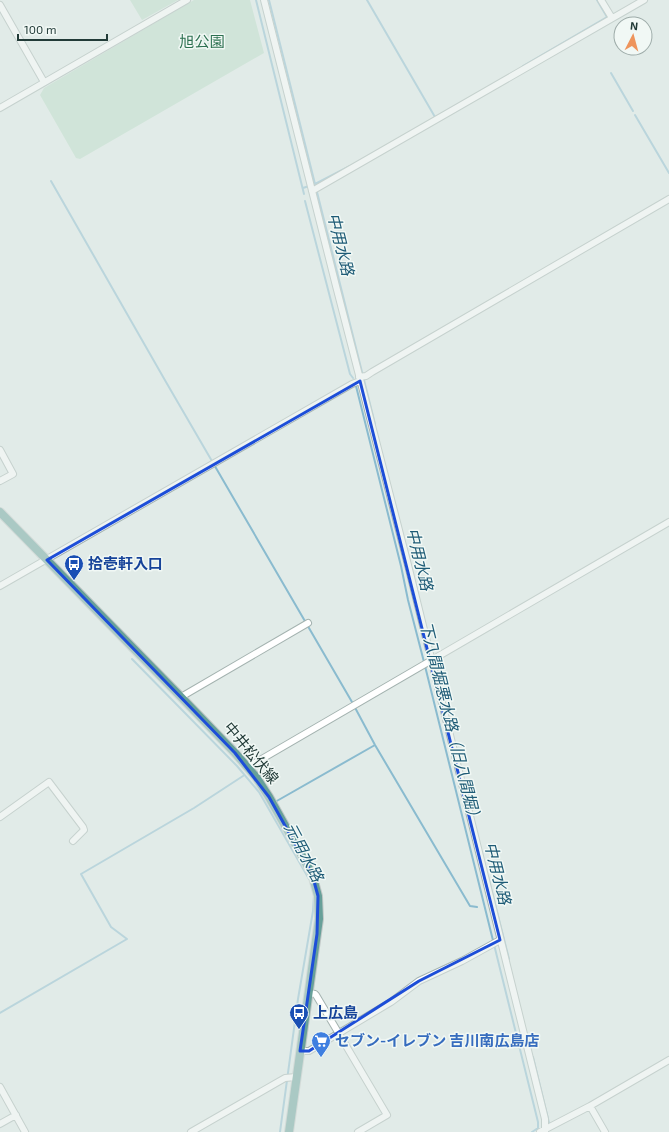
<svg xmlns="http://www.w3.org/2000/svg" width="669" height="1132" font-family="'Exo 2','Noto Sans JP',sans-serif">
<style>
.green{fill:#badcc8}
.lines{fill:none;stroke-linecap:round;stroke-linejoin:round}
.stream{stroke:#8abbcf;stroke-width:2}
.minor-casing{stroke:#a4b3b0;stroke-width:8}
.major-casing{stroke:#c1c8c7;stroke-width:10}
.minor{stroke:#fff;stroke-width:6}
.major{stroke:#67a099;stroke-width:8}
.marked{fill:none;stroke:#1d4ed8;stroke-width:3;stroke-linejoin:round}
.labels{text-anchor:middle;stroke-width:3;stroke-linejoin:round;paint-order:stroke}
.park-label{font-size:15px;fill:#2d7151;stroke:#f1f8f5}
.transit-label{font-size:15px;font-weight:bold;fill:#164399;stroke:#f1f8f5;text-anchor:start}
.street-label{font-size:15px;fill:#223b38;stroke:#f1f8f5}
.shop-label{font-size:15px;font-weight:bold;fill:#366cbe;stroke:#f1f8f5;text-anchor:start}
.water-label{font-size:16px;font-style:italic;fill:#1e5b76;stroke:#f1f8f5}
</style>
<rect width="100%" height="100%" fill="#e1ebe8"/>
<!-- green -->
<path class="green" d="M130,0h48l-36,20z
M194,0h56l14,53 -184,106 -4,-1 -36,-63 4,-7z"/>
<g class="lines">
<!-- stream -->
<path class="stream" d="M256,0l48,194
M269,0l106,424
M367,0l68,117 -1,1
M523,66l84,-49 -10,-17
M611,73l22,38
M635,115l34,58
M51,181l115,201 186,320 23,43 95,161 7,1
M315,184l35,-18
M303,188l6,-2
M305,201l45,173 3,4
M356,386l45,180 7,34 16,62
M132,659l105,107 22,26 50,87
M425,666l113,456v6l-6,4
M275,802l100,-57
M488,876l21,83
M0,1013l127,-74 -16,-12 -30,-53 113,-66 49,-32
M533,1057l16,66
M280,1132l18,-133 15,-88 1,-16"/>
<!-- minor casing -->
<g class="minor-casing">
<path id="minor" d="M264,0l72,286 72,279 137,554v13
M601,0l11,18
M0,5l44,77
M0,108l187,-108
M312,191l332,-191
M359,377l7,-1 6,-4 297,-173
M0,450l13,24 -13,7
M0,586l352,-202 8,-3
M181,697l127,-74
M248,767l421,-245
M0,817l49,-35 34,45 1,3 -11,11
M309,993l6,1 1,1 71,120 -29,17
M300,1051h9l82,-49 28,-21 43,-20 38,-21
M0,1087l25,45
M590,1106l15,26
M0,1124l16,-9
M191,1132l94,-54 11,-1
M540,1132l50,-26 79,-46"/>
</g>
<!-- major casing -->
<g class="major-casing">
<path id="major" d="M0,512l181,185 54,56 21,24 13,20 43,77 6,22 1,23 -30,213"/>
</g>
<!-- minor -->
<use href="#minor" class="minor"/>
<!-- major -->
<use href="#major" class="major"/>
</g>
<!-- marked area -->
<path d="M0 0H669V1132H0ZM360,381l140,559 -81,41 -110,70h-9l17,-117 1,-38 -6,-22 -43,-77 -34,-44 -188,-193z" fill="#e1ebe8" fill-opacity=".55" fill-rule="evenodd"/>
<path class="marked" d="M360,381l140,559 -81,41 -110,70h-9l17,-117 1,-38 -6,-22 -43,-77 -34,-44 -188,-193z"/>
<!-- icons -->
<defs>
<g id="bus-pin" transform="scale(1)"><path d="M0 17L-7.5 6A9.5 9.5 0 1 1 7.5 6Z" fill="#1a4fb4" stroke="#f1f8f5"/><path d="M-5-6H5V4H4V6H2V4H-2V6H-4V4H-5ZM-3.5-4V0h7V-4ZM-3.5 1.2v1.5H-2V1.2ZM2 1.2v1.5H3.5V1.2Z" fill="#fff"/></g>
<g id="supermarket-pin" transform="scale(1)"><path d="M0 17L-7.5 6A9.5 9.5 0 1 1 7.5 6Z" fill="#3f7fe0" stroke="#f1f8f5"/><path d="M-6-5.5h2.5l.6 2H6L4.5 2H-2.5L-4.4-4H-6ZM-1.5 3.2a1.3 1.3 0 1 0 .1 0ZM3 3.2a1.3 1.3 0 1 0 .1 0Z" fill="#fff"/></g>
</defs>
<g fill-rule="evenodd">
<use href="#bus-pin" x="74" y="564"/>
<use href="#bus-pin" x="299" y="1013"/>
<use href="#supermarket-pin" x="321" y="1041"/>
</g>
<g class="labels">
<!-- park labels -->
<g class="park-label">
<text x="202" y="47">旭公園</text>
</g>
<!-- transit labels -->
<g class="transit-label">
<text x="88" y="569">拾壱軒入口</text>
<text x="313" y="1018">上広島</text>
</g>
<!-- street labels -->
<g class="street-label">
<text transform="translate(251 753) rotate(50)" y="5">中井松伏線</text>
</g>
<!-- shop labels -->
<g class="shop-label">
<text x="335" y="1046">セブン-イレブン 吉川南広島店</text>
</g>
<!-- water labels -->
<g class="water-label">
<text transform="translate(341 244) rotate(76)" y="6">中用水路</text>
<text transform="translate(420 559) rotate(76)" y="6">中用水路</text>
<text transform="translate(451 723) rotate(76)" y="6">下八間堀悪水路（旧八間堀）</text>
<text transform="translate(304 852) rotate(62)" y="6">元用水路</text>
<text transform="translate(498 873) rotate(76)" y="6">中用水路</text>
</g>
</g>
<!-- north arrow -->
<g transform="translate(633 36) rotate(6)"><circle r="19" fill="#f1f8f5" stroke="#9eaca9"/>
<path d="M0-3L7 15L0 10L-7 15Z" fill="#ee945c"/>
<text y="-6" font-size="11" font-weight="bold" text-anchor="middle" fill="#223b38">N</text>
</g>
<!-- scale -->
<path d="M18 34v6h89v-6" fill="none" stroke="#223b38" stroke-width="2"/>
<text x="24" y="34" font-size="12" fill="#223b38" stroke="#f1f8f5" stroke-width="3" paint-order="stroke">100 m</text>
</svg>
